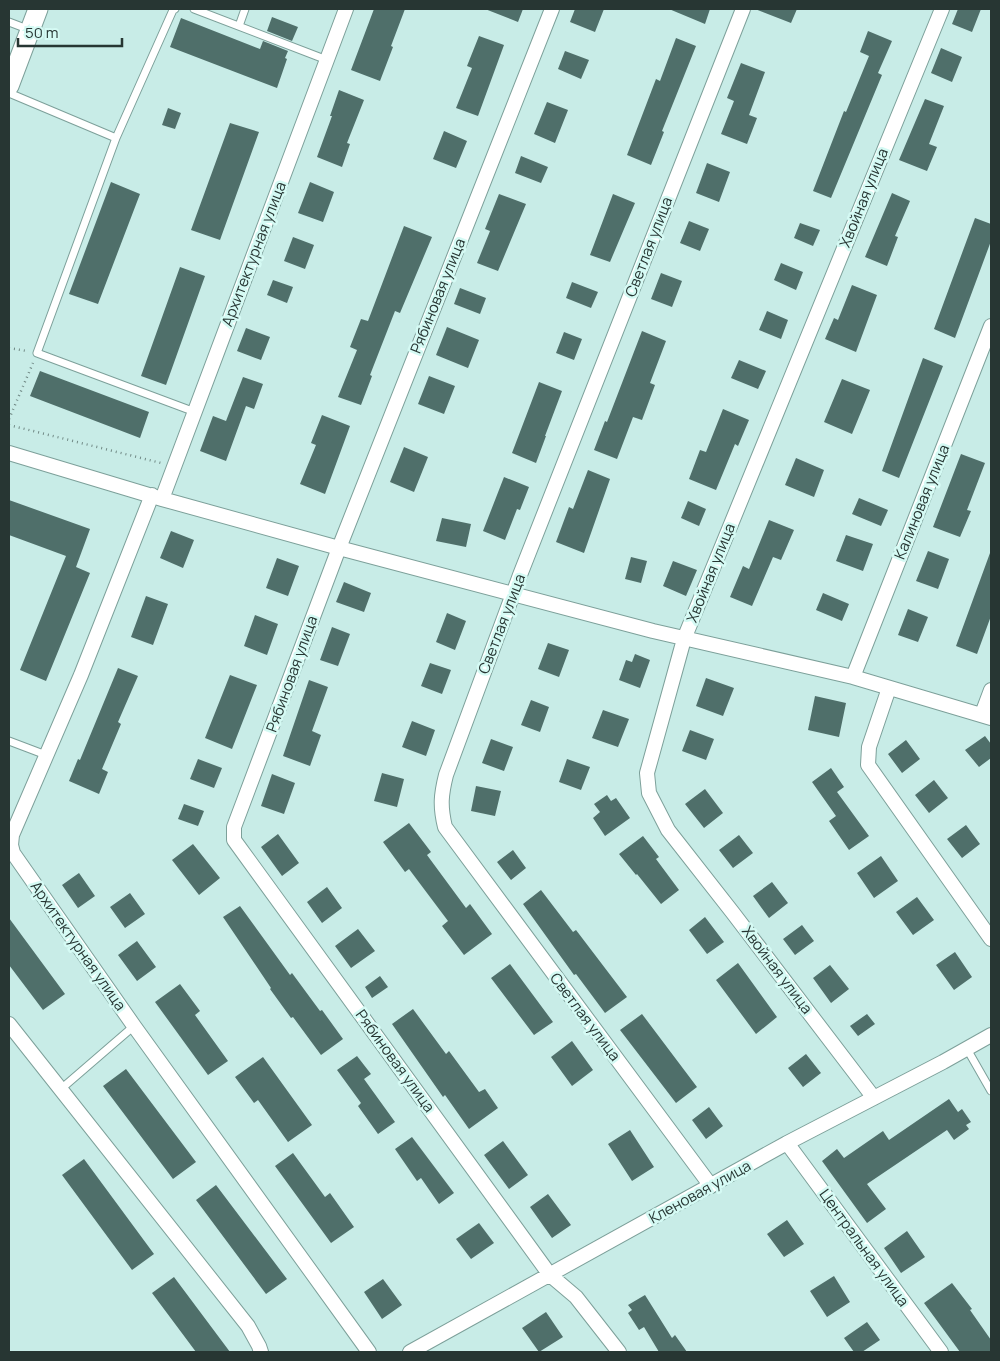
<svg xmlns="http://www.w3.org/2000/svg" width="1000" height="1361" font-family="Manrope,sans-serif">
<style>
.building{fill:#4f6f6a}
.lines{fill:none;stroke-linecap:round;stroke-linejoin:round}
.lane-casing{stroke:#7da09a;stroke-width:9}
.street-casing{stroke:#7da09a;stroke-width:16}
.secondary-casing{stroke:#7da09a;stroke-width:21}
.path{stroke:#718a86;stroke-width:2.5;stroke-dasharray:1 4;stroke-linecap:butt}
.lane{stroke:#fff;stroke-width:7}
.street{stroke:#fff;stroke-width:14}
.secondary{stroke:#fff;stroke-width:19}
.labels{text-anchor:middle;stroke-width:5;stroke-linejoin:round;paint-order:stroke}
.street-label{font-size:15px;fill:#273633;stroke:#d5faf4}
</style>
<rect width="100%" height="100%" fill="#c8ece7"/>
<!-- building -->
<path class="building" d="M374,9h31l-14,37 2,1 -13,34 -29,-11z
M485,9h38l-5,13z
M575,9h29l-9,23 -25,-10z
M669,9h41l-5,15z
M755,9h42l-6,14z
M958,9h23l-9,23 -20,-8z
M272,17l26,10 -6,14 -25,-10z
M181,18l79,31 3,-8 25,10 -3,7 2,1 -10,29 -107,-41z
M868,31l24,10 -14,32 4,2 -51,123 -18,-7 31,-80 2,1 23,-56 -9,-4z
M479,36l25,9 -26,71 -22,-8 16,-40 -5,-2z
M676,38l20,8 -34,85 2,1 -13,33 -24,-10 29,-76 4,2z
M941,48l21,9 -10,25 -21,-9z
M565,51l24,9 -8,19 -23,-10z
M741,63l24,9 -16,43 8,3 -10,26 -26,-10 13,-33 -7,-3z
M339,90l25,10 -17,43 3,1 -8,23 -25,-10 15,-41h-2z
M925,99l19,7 -15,38 8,3 -10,24 -28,-11z
M547,102l21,8 -13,33 -21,-9z
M168,108l13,5 -6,16 -13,-4z
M230,123l29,9 -39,108 -29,-10z
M444,131l23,10 -11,27 -23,-9z
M521,156l27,11 -7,16 -26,-10z
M707,163l23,9 -11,30 -23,-9z
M111,182l29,12 -42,110 -29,-10z
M310,182l24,10 -11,30 -25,-9z
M892,193l18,8 -15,35 3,1 -11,29 -22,-9z
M499,194l27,10 -28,67 -21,-8 13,-32 -5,-2z
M613,194l22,9 -25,59 -20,-7z
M975,218l16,6v17l-36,97 -21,-9z
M689,221l20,8 -9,22 -20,-8z
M800,223l20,7 -7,16 -19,-8z
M404,226l28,11 -32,76 -5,-2 -25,64 2,1 -11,29 -23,-8 19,-47 -7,-3 11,-28 7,2z
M293,237l21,8 -9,24 -21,-8z
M781,263l22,9 -7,18 -22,-10z
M180,267l25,9 -39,109 -25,-9z
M661,273l21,8 -10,26 -21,-8z
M273,280l20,7 -6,16 -20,-8z
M572,282l26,10 -7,16 -25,-10z
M852,285l25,10 -21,57 -31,-13 9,-21 4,2z
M460,288l26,10 -6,16 -26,-10z
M767,311l21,9 -7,19 -22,-9z
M447,327l32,13 -11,28 -32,-13z
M246,328l24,9 -9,23 -24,-9z
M642,331l24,10 -16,42 5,2 -13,35 -9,-3 -16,42 -23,-9 11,-29 2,1z
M564,332l18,7 -8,21 -18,-7z
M923,358l20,8 -44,112 -17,-7z
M739,360l27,11 -8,18 -27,-11z
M40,371l109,41 -9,26 -110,-42z
M429,376l26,10 -11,28 -26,-10z
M243,377l20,7 -9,25 -8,-3 -20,55 -26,-10 13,-35 13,5z
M842,379l28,11 -18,44 -28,-12z
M539,382l23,9 -17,45h1l-10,27 -24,-10z
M723,409l26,11 -11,26 -3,-2 -19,46 -27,-11 11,-29 6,2z
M322,415l28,11 -25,68 -25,-10 16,-39 -5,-2z
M404,447l24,10 -14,35 -24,-10z
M961,454l24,9 -18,47 4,1 -11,26 -27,-10z
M796,458l28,12 -10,27 -29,-12z
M588,470l22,9 -26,74 -28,-11 13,-35 4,2z
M504,477l25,10 -9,23 -3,-1 -12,31 -22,-9z
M859,498l29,12 -7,16 -29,-12z
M9,500l81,29 -14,38 14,6 -44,108 -26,-11 46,-114 -57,-21z
M688,501l18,8 -7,17 -18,-8z
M442,518l29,6 -5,23 -30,-6z
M769,520l25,10 -13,30 -8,-3 -21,49 -22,-9 13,-31 6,3z
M171,531l23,9 -11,28 -23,-10z
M846,535l27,9 -10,27 -27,-10z
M928,551l21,8 -11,30 -22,-8z
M990,553l1,63 -14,38 -21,-8z
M631,557l16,4 -6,22 -16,-4z
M277,558l22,8 -11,30 -22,-8z
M673,561l24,9 -11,26 -23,-10z
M344,582l27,11 -7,19 -28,-10z
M823,593l26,11 -7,17 -26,-11z
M146,596l22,8 -15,41 -22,-8z
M908,609l20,8 -10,25 -20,-7z
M447,613l19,8 -11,29 -19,-8z
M255,615l23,9 -11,31 -23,-9z
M332,627l18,7 -12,32 -18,-6z
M548,643l21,7 -10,27 -21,-8z
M635,654l15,6 -10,28 -21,-8 7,-20 6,2z
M430,663l21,7 -9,24 -21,-8z
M118,668l20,8 -20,46 3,2 -19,45 6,3 -9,22 -30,-13 9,-22 2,1z
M230,675l27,10 -25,64 -27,-11z
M706,678l28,10 -11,28 -27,-10z
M309,680l19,7 -16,44 9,4 -11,31 -27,-10z
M815,696l31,7 -7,34 -31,-7z
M531,700l18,7 -9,25 -19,-7z
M603,710l26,9 -11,28 -26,-9z
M412,721l23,9 -9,26 -24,-9z
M690,730l24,9 -8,21 -24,-9z
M985,736l6,8v14l-12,9 -14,-17z
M491,739l22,8 -9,24 -22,-8z
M906,740l14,19 -18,14 -14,-19z
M198,759l24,9 -8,20 -24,-9z
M567,759l23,8 -9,23 -22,-8z
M831,768l13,19 -7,5 32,44 -20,14 -20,-29 7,-5 -24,-34z
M382,773l22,6 -7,28 -23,-6z
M272,774l23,9 -11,31 -23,-8z
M934,780l14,18 -19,15 -14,-18z
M476,786l25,5 -6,25 -24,-5z
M705,789l18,24 -19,15 -19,-24z
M607,795l4,6 5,-3 14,20 -25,18 -12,-18 7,-6 -6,-8z
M184,804l20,7 -6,15 -20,-7z
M409,823l22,29 -4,3 39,53 4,-4 22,30 -28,21 -22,-29 6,-5 -39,-52 -4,3 -22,-30z
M966,825l14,19 -18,14 -15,-19z
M278,834l21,29 -17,13 -21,-29z
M739,835l14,18 -20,15 -14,-18z
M643,836l16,21 -3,2 23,31 -18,14 -24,-30 -1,1 -17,-21z
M193,844l27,34 -21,17 -27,-35z
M513,850l13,18 -15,12 -14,-18z
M881,856l17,25 -24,17 -17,-25z
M79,873l16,23 -17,12 -16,-23z
M772,882l16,21 -19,15 -16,-22z
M327,887l15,21 -20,15 -15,-21z
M541,890l32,42 3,-2 51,67 -22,16 -29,-39 -2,1 -51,-71z
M130,893l15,21 -20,14 -15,-21z
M917,897l17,23 -21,15 -17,-23z
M240,906l50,69 2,-2 28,38 2,-1 21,29 -22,16 -28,-38 -2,1 -21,-29 1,-1 -48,-71z
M705,917l19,25 -17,12 -18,-24z
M9,918l56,76 -22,16 -34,-45z
M802,925l12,16 -19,14 -12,-16z
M358,929l17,22 -24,17 -16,-22z
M137,941l19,26 -19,14 -19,-26z
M955,952l17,25 -18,13 -18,-25z
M738,963l39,54 -21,17 -40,-54z
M510,964l43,58 -19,13 -43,-57z
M830,965l19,24 -18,14 -18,-25z
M380,976l8,11 -16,11 -7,-11z
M180,984l20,27 -5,4 33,46 -20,14 -53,-73z
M413,1009l33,45 3,-3 30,41 6,-3 13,19 -29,21 -24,-34 -2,2 -51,-73z
M642,1014l55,73 -21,16 -56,-73z
M867,1014l8,10 -17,12 -8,-10z
M572,1041l21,29 -21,16 -21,-29z
M806,1054l15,19 -18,14 -15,-19z
M357,1056l14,18 -7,5 31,43 -17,12 -20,-28 3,-3 -24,-33z
M263,1057l49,68 -24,17 -30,-42 -4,3 -19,-26z
M126,1069l70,93 -23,17 -70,-93z
M949,1099l9,13 4,-3 9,13 -5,3 3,4 -15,11 -7,-10 -80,54 19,25 -19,14 -45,-62 15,-12 7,9 39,-27 6,9z
M709,1107l14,19 -17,13 -14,-19z
M630,1130l24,37 -22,14 -24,-37z
M412,1137l42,56 -15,11 -18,-26 -4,3 -22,-32z
M503,1141l25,34 -19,14 -25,-34z
M293,1153l32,44 5,-4 24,34 -23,16 -56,-77z
M84,1159l70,95 -22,16 -70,-95z
M216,1185l71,94 -21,15 -70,-94z
M548,1194l23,31 -19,13 -22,-31z
M787,1220l17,24 -20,13 -17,-23z
M479,1223l15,20 -23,16 -15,-20z
M907,1231l18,26 -24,16 -17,-25z
M834,1276l16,26 -23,15 -17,-26z
M174,1277l56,75h-34l-44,-59z
M383,1279l19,26 -20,14 -18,-27z
M952,1283l20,26 -2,1 21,30v12h-31l-36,-49z
M645,1295l27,43 3,-3 12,17h-28l-15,-25 -5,3 -11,-17 4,-3 -4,-5z
M546,1312l17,25 -24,15 -17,-24z
M867,1322l13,18 -18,12h-8l-10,-14z"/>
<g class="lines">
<!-- lane casing -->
<g class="lane-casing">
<path id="lane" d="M194,9l133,51
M9,22l21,8
M239,26l6,-17
M9,93l107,45 57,-128 2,-1
M116,138l-79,215 158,59
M9,741l37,14
M967,1049l24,42
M61,1089l73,-63"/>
</g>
<!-- street casing -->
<g class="street-casing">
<path id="street" d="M552,9l-213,539 -105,279v13l316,435 26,22 43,55
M9,453l153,46 177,49 314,83 200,46 138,41
M152,495l-71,180 -69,160 -1,10 2,8 121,173 235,326
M162,499l184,-490
M853,677l138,-351
M889,688l-20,59 -1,18 123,174
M982,714l9,-24
M9,1024l239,302 11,20 2,6
M874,1098l-141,-185 -65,-83 -19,-37 -2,-20 37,-134 258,-630
M787,1143l154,209
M711,1186l-266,-359c-5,-21 -4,-32 1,-52l74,-200 223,-566
M410,1352l377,-209 156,-81 48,-27"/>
</g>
<!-- secondary casing -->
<g class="secondary-casing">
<path id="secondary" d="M9,86l29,-77"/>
</g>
<!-- path -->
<path class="path" d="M9,348l18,3
M9,419l24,-56
M9,425l152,38"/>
<!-- lane -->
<use href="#lane" class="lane"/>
<!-- street -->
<use href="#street" class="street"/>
<!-- secondary -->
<use href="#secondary" class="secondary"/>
</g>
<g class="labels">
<!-- street labels -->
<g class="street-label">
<text transform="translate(864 198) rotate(-68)" y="5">Хвойная улица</text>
<text transform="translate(649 247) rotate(-69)" y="5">Светлая улица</text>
<text transform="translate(254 254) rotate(-69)" y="5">Архитектурная улица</text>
<text transform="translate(438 296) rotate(-68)" y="5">Рябиновая улица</text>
<text transform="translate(922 502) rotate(-68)" y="5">Калиновая улица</text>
<text transform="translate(711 573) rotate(-68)" y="5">Хвойная улица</text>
<text transform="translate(502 624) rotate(-69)" y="5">Светлая улица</text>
<text transform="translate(292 674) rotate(-70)" y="5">Рябиновая улица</text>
<text transform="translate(78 946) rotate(55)" y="5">Архитектурная улица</text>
<text transform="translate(777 970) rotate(53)" y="5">Хвойная улица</text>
<text transform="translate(585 1017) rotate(53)" y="5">Светлая улица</text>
<text transform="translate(395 1061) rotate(54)" y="5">Рябиновая улица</text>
<text transform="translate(700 1192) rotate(-29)" y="5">Кленовая улица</text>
<text transform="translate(864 1248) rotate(54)" y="5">Центральная улица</text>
</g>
</g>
<!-- border -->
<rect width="1000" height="1361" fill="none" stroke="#273633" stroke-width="20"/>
<!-- scale -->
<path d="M18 38v8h104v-8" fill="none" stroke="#273633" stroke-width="2.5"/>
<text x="25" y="38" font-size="15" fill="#273633" stroke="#d5faf4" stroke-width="4" paint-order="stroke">50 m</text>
</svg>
